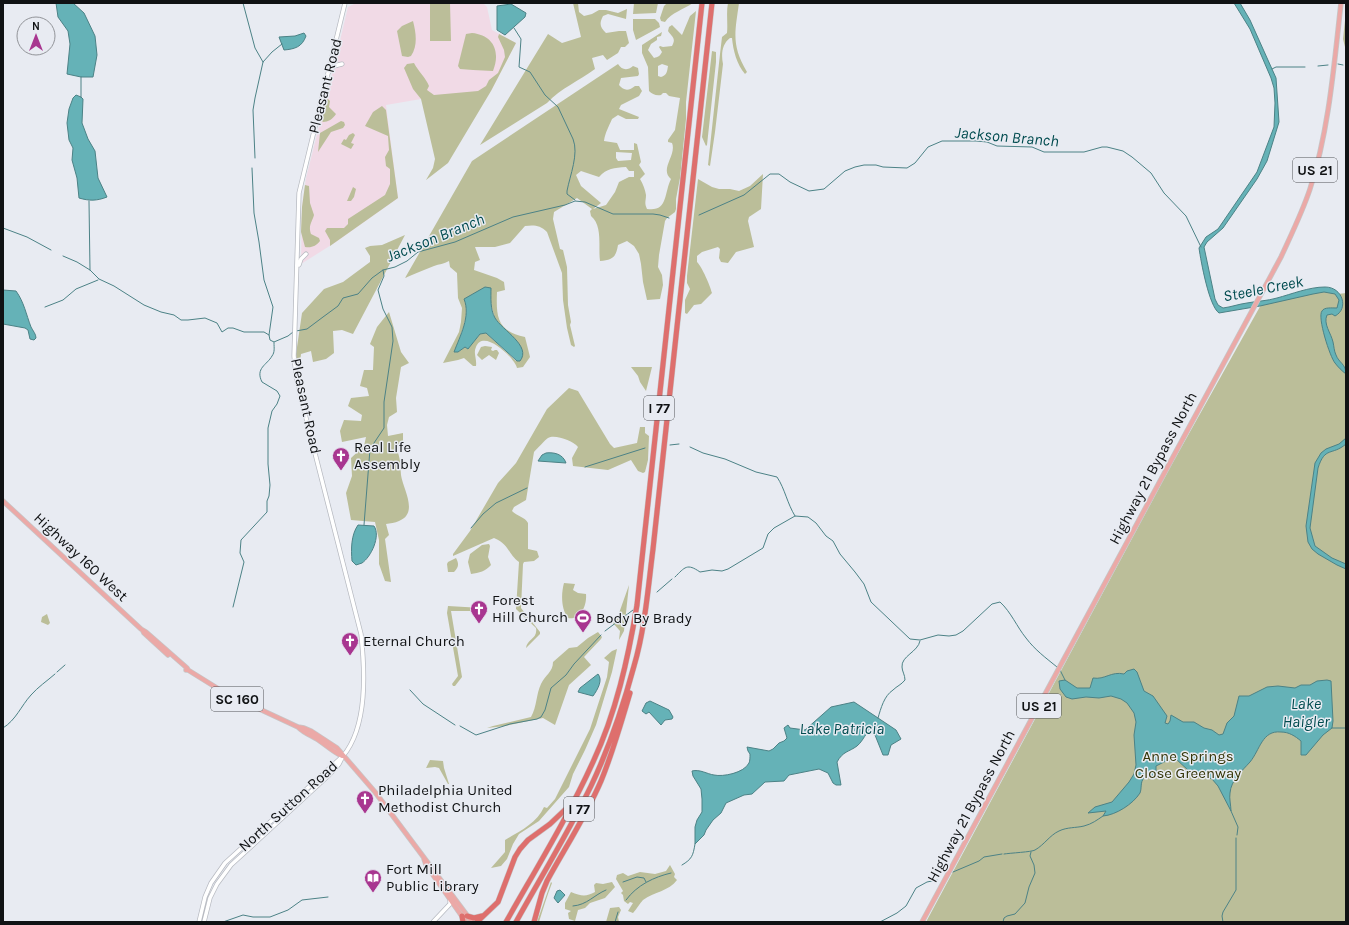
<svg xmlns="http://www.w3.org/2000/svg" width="1349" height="925" font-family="Karla,sans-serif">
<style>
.education{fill:#f1dae6}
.green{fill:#bbbe99;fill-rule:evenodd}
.water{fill:#65b2b7;stroke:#4c8286}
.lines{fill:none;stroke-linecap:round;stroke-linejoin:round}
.stream{stroke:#4c8286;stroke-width:1}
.secondary-casing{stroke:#b7bac1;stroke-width:5}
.primary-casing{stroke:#c6c6c7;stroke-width:5.5}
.highway-casing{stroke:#c6c6c7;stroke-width:6}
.secondary{stroke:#fff;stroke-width:3.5}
.primary{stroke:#eba9a7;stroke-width:4}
.highway{stroke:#de6f6d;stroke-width:5}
.labels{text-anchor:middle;stroke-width:3;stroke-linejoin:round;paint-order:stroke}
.shield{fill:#e8ebf2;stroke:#515357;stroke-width:1}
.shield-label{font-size:14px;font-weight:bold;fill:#101214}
.street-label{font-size:15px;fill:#101214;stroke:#e8ebf2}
.poi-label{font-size:15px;fill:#101214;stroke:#e8ebf2;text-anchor:start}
.park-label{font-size:15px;fill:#353608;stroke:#e8ebf2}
.water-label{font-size:16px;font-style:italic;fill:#004b4f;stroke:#e8ebf2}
</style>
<rect width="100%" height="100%" fill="#e8ebf2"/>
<!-- education -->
<path class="education" d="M356,3h127l4,4 5,23 24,13 -25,48 -70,8 -35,6 12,93 -62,44 -35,22 1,-57 4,-29 22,-87 20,-84z"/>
<!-- green -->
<path class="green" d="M430,3h20l1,38h-21z
M573,3h5l1,9 5,4 8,-2 7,-4h7l12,3 9,-4 -1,10 -18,-5 -5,2c-4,8 -3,11 3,17l13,-2h7l3,12 -4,4h-4l-3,6 -11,7 -4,-5 -11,3 3,11c-16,12 -34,19 -48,34l-67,42 68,-111 14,9 19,-6z
M634,3h24l-2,10 -23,1z
M667,3h26c-9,6 -22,10 -28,19l-4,-1 -1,-3 4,-12z
M728,3h11c-4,29 -8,42 8,69l-2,2c-8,-9 -12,-24 -13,-36h-2c-8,6 -9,16 -7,26l-8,68 -5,34 -2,-1 12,-111 2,-17 5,-4c1,-10 -1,-20 1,-30z
M696,11l-10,91v17l-6,59 -4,21v10l-1,3 -8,6 -2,3 -6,34 -1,12 4,8 1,10 -3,14 -13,1 -4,-18 -2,-18 -2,-10 -5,-8 -7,-5 -9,4c-2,12 -5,15 -18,16 -2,-14 3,-35 -9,-45l-1,-5 2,-2 -15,-11 -23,14 -1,7 7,30 3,1 4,17 1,38 3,17 -1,3 5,21 -1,1 -3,-2 -4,-17 -4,-28 -1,-27 -15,-41c-7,-7 -13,-7 -22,-6l-15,17 -15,4h-20l5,13 -5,2 -1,8 23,8 7,4 1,8 -8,2c-1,25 0,39 28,45l5,20 -7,10 -6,1c-3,-11 -34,-40 -41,-21 -3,6 1,12 0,19h-3l-9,-8 -6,2 -15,3 16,-31 2,-10 1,-14 -4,-10 -1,-25 -7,-6 -1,-6c-5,3 -10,3 -15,5 -10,4 -20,8 -29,12l67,-117 146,-97c4,6 9,7 15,2l5,2 1,6 -1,2 -17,2 -2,7c5,6 10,6 16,1h4l3,5 -3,5 -18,9 -2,4 20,8 -1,2h-12l-8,-4 -6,4c-3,7 -7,14 -8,22l13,2 3,7h14v-7l3,1 4,18 -2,3 6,9 -5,5c3,5 5,10 6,16 0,6 -2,8 1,14 21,3 17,-16 24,-30 -12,-10 6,-24 1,-36l-4,-1v-2l7,-10 5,-32 -11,-2 -3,-3h-3l-2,2c-5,1 -9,-1 -12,-4l-1,-24 -6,-14v-8l20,-13 -1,4 -4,1v3l-6,4 -3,6 6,8c4,-1 6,-2 8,-6l-3,-5 1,-1 3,1 9,-1c4,-8 1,-8 -4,-15l1,-4 3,-2 10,10 8,-19zM662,64l6,2c-1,6 -1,9 -7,11l-3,-1v-10zM616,152l16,1 -1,7 -13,1 -2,-3zM626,167l3,4h5v6h-5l-10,5 -4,10 -9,13 -13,4 8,-6 -20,-17 -5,-11 5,-4 18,6c8,-9 15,-9 27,-10zM488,287l4,21 3,11 25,26 -4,16 -30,-28 -6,1 -12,15 -3,-2 -7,5h-3l9,-27 2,-10v-12l5,-8z
M1346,11v40l-3,-12z
M633,19h22l4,4 1,4 -24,13 -3,-10z
M413,21c3,12 5,24 -2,35l-3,1 -6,-1 -5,-25 5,-5z
M472,33c21,2 29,18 21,38l-20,-1 -13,-1 -2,-3 8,-32z
M499,34l17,9 -25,48 -43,72 -22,17 7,-12 2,-9 -14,-60 -8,-10 -9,-21 3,-4 7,-1c4,8 12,15 15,23l-2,4 7,5 44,-4 8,-5 3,-6 9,-7 7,-16 -1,-7 -6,-13z
M712,51l4,1v10l-9,83 -1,1 -4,-9z
M328,99l2,2 -1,6 7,7c-3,5 -8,8 -13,8l-2,-2 4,-18 1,-2z
M382,106l4,4 12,88 -68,48v-6l-5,-9 2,-3h17l4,-4v-5l37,-24 5,-11v-15l-4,-3 -1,-9 4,-7 -1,-14 -23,-10 8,-14z
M341,121l3,1 1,3 -2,3 -12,4 -13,20 2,-19z
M353,133l2,2 -4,8 3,1 -3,5 -10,-5 3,-5 2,1 3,-5z
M763,174l-2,35 -12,8 -1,4 6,26 -18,5 -8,11 -7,-1 -2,-4 1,-9 -2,-2 -16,5 -5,4v6c5,5 13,23 15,31l-11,11 -7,1 -7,9 -2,-1v-13l5,-11 -3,-6v-7l11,-97 14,8 7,2h11l9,2 11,-5z
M305,185l4,1 1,17 4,12c-2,7 -6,11 -3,19l8,4 1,3c-4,5 -8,7 -15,6l-4,-15 1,-25z
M353,187l3,2 -2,8 -3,4h-4z
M405,235l-52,99 -11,-4 -9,1 1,22 -8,6 -13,3 -2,-11 -10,3 -1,10 -3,1 -1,-11 6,-41 22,-24 19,-7 27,-20v-6l-5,-8 5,-2 12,-1z
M1317,290l21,4 8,-1v629h-420l246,-458 90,-161z
M389,312l12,40 8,11 -8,4 -5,31 1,14 -8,5 -2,8 1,11 15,-3v11l-7,4c5,11 4,16 5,27 2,14 18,38 -2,46 -4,2 -9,2 -13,3l3,11 -4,4 6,43 -6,-1 -6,-17v-24l-4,-18 -24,-2 -5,-27 6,-17 -1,-18 13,-12 2,-9 -24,5 -2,-11 4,-11 17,1 1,-6 -14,-9 3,-8 18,-2 -2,-8 -7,-2 4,-16h9l1,-23 -4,-3 7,-17z
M485,346l7,1 -1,3 2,1 2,-1h2l2,3 -3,7 -7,-5 -7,5 -5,-5 4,-8z
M631,367h21l-6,24 -6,-9 -2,-6z
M569,388l9,3 32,53 4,4 23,-5 3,-16h5v6l4,3 -1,24 -3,12 -2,1 -5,-2 -7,-11 -23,10 -35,-4 -1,-8 6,-11c-5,-6 -23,-13 -30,-9 -3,2 -11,11 -14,14l-8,48 -12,7 -2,4c5,5 13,6 16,12v26l9,2 2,6 -5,4 -10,1 -1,2 -2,44 19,24v2l-14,14c1,-9 12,-9 10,-20l-20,-19 3,-47c-11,-8 -10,-18 -25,-24l-41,18v-2l17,-23 28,-48 18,-20 31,-54z
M489,544l1,2 -2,11 3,8c-5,6 -12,8 -20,9l-3,-12 2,-8 12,-9z
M456,558c3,6 3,9 -2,14h-6l-1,-8 1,-2z
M564,583l11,1 -2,6 5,3 8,1c1,11 -5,26 -18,24 -7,-9 -7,-24 -4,-35z
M629,585l-5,46 -5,9 1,-9 -7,-8 5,-7z
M448,606l34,2 -3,3h-28l11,66 -7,9h-2l-1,-2 6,-8 -11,-63z
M47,614l3,9 -2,2 -7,-3 1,-5z
M598,632l4,5 -1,2 -17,18 7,8 -22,20 -14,40 -12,-7 -38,8 -18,2 6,-2 38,-9c6,-10 5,-23 10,-33 4,-9 12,-12 12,-22l16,-14 8,-1 11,-9z
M617,649l-5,23 -16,53 -11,25 -12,24 -4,13 -30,34 -20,13 -6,10 -6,15 -6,7 -10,2 14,-16v-12c15,-9 32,-17 39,-33l3,1 8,-9 35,-70 17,-52 2,-15 -5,-4 8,-7z
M430,760l13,1 1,7 5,16h-1l-9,-16 -4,-1 -9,1z
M670,865l5,9 -1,3 3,3c-8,11 -23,12 -34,20 -4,4 -6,9 -10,13l-5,-2 5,-8 -3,-1 -2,2 -4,-3 -1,-6 -2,-2 2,-2 -7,-12 1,-4 6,-2 5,3 12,-4 15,2 11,-3z
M551,882l1,1c-5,13 -9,26 -13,39h-2z
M612,882l3,5 -10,11 -15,5 -5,5 -7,2 -3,11 -6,-2 -1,-6 3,-2 -6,-2v-6l6,-11c10,4 15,5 24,0l-1,-7 2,-2 7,1z
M619,907l2,3 -3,7 1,5h-13l4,-14z"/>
<!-- water -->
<path class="water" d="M56,3h17l11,10 11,23 2,19 -4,22h-12l-14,-3 3,-30 -2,-13 -10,-14z
M1234,3h6l10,17 26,58 3,44 -12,39 -10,18 -34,49 -16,14 -3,5 11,52 3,6 5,3c8,-1 16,-4 24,-5 10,-2 20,-2 30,-5 15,-4 32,-11 48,-11 18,0 24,22 10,29l-3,-2 -5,1c-4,9 4,18 6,27 1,4 1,9 3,13 3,8 10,9 10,19 -4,-3 -8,-7 -11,-11 -5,-6 -18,-46 -13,-52 2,-4 10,-3 15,-3l2,-8 -4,-6 -11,-2 -11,2 -53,12 -41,7c-10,-7 -18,-51 -20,-65l7,-11 12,-8 39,-57 17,-45 1,-24 -1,-15 -3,-10 -21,-49z
M511,4l15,9 -1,4 -20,18 -8,-5v-24z
M304,33l2,3c-4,11 -11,13 -22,14l-5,-13 16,-1z
M76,95l5,2 2,2 -1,24 6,16 7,12 3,27 9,19c-10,4 -18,4 -28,1l-2,-20 -5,-18 1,-12 -4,-8 -2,-17 2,-14 4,-11z
M485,287l6,1c0,10 -1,21 4,30 7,12 37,28 25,43h-3l-31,-28 -6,1 -12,15 -3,-2 -7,5h-4c6,-16 17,-36 10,-53z
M3,290l13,1c8,11 10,23 15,36 2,4 5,7 5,11l-2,2 -4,-1 -2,-9 -3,-2 -22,-4z
M1346,438v6c-14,12 -21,2 -28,24l-8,60 5,18 17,12 14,6v5l-9,-4 -19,-11 -6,-5 -4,-7 -2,-16 9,-63 6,-10 5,-4 13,-5z
M546,453c8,-1 17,1 20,10l-28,-2 4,-6z
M358,525l16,1c7,10 -3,31 -12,37 -2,1 -4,1 -6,2l-4,-4c-1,-12 -1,-26 6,-36z
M1134,669l3,3 7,19 9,5 14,20 -2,7 3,1 2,-3 1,-6 12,7h11l10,6 8,2 7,5 4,-1 4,-11 7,-7 5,-20h10l18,-9 11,-1 17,2 6,-3h9l7,-4 10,-1 4,1 2,40 -1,7 -9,7 -17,20h-5v-14c-6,-5 -12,-9 -20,-9 -19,-2 -21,18 -31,30 -8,9 -19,18 -20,31 -1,5 1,13 1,18l-13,-25 -6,-7 -23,-8 -13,-12h-6l-14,7v10c-4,0 -9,-1 -12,2 -4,4 -2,10 -4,15 -7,11 -24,22 -37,23l3,-5 -18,2 7,-6 17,-5 17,-20 5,-8 2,-9 -2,-30 2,-13 -2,-9 -7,-10 -6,-4 -10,-3 -12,2 -13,-1 -14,2 -6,-2 -6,-8 -1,-8 6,-1 12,8h13l3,-10c12,2 18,-7 31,-4l3,-3z
M598,674c5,6 0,15 -5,22l-15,-4 2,-4z
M650,701l19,9 4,7 -1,2 -7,1 -4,5 -12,-13 -3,2 -4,-3 4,-8z
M854,702l42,28 5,9 -10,6 -3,10h-5l-8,-20 -4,-2h-4c-3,4 -6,10 -10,13 -8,6 -14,5 -20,16l4,23h-5l-3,-2 -5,-10 -9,-4 -30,6 -5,6 -19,1 -13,12 -8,1 -18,8 -5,10 -8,7 -7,10 -2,5 -9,9v-17l2,-7 5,-8v-13l-1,-10 -8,-13 -1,-5c8,-2 15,3 22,4 9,2 30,-2 35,-12 1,-2 1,-6 1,-9l-2,-3 -1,-4 22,4 4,-2 6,-6 5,-2 3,-3 -3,-10 4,-3 2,3 15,2 26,-23z
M560,890l5,5 -7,8 -4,-5 3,-7z"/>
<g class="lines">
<!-- stream -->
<path class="stream" d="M243,3l12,45 8,14
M514,28l7,11 -2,28 11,5 15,23 13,12 15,32c6,15 -3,36 -6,52v3l8,6
M1338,64l5,1
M1318,66l10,-1
M1272,69l4,-2h29
M81,97v-20
M255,158l-2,-48 2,-12 8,-36 9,-10 10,-8
M252,168l2,45 5,29 5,38 9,27 -4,28 1,5 4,2
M89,201l1,69
M699,215l45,-20 26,-21h9l11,8 19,9 15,-2 21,-18 10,-4 9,-2h12l7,2 24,1 8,-5 13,-16 14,-6h34l11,1 10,4 35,1 12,5h40l18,-5h5l16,4 9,6 19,16 13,20 22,23 15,31
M3,228l24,9 24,13
M63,256l14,6 13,8 9,9 15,7 30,19 17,7 13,3 7,5h7l17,-2 12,5 5,9 6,-4h5l11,4h20l5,3
M45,307l18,-7 13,-11 22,-9
M296,331l11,-2 16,-12 15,-11 5,-8 15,-4 14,-16 11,-8 12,-3 12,-6 11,-9 37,-10 58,-25 52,-12 10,-4 10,1 28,12h40l7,1 9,3
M274,342l14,-6 5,-4
M670,445l9,-1
M690,447l13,6 22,6 31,13 21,5c8,12 10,26 18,39
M585,467l60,-19
M364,525l6,-76 14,-21v-26l9,-61 -1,-14 -9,-18 -5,-19 6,-14 -1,-6
M471,528l12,-14 13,-11 31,-15
M675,577c10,-10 12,-14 25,-5l12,-2 10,1 6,-2 35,-21 5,-14 6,-6 21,-12 13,1 8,6 10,13 7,5 7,13 15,18 9,12 7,18 39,37 10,1 18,-5 11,1 7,-1 7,-4 29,-27 8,-2c11,10 17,25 26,36 9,12 20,20 31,29
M657,592l15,-13
M233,607l11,-45 -4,-9 1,-13 26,-28v-11l2,-5 1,-11 -2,-21v-36l4,-17 5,-7 3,-8 -3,-5 -15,-9c-7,-14 5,-17 10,-26 3,-4 2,-8 2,-13
M605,631l28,-21
M1060,670l5,10
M57,672l8,-7
M410,690l13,14 32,21
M878,718c3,-10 6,-22 15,-28 4,-4 8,-5 12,-10 0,-5 -3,-9 -3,-13 -1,-11 16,-15 18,-26
M460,726l16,9 34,-11 27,-5 4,-2 4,-7 6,-22 15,-13 8,-11 27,-29
M3,728c13,-8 18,-22 28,-33 7,-8 16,-14 24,-21
M1332,728h14
M1231,811l7,16 -1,8
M1004,854c6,-1 28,-2 31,-4 9,-5 15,-15 24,-19 8,-4 17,-3 25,-5 8,-2 13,-6 19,-10
M682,865c10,-6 11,-9 13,-21
M953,872l26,-11 5,-4 18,-3
M623,882l14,-5 7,1 2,4
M626,900c11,-15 28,-23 45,-27
M573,906c14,-1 21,-11 33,-16
M223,922l20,-7 10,2h17l18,-7 14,-10 26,-3
M615,922l3,-10
M880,922l17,-9 9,-7 10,-18 11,-6 10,-2
M1003,922l1,-4 3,-2 8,-2 10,-11 4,-16 6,-14 -1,-8 -4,-9 1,-4
M1223,922l-1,-6 1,-4 13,-22v-52"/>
<!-- secondary casing -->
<g class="secondary-casing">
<path id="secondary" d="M329,72l5,-6 8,-2
M299,265l2,-6 5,-5
M199,922l6,-25 6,-14 14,-20 118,-107c25,-30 22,-85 18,-122l-58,-228 -7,-30 -2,-20 5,-163 46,-190
M204,922l6,-24 7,-14 14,-19 97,-89 11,-12 3,-6
M433,922l17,-18v-4"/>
</g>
<!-- primary casing -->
<g class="primary-casing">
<path id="primary" d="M3,501l138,128 5,3 41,36 1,2
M143,631l1,2 24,22
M186,670h2l37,23 73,34c6,6 12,8 19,12 9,6 16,13 25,17
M298,727l6,1 7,3 26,17 38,44 97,130
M424,859l2,6 40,57
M922,922l359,-665c10,-22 21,-44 29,-68 19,-59 24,-124 31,-186"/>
</g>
<!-- highway casing -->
<g class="highway-casing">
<path id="highway" d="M462,916l1,6
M467,916l7,2 8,-2
M477,922l21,-20 17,-45 5,-8 8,-9 22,-16 19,-18
M506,922c30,-53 62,-105 87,-160 23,-49 35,-103 44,-157l65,-602
M516,922c25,-45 52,-89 75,-136 18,-38 32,-79 43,-120 11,-37 14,-78 19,-117l59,-546
M534,922l8,-29 5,-12c18,-33 39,-65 54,-100 12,-29 20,-58 29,-88"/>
</g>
<!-- secondary -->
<use href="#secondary" class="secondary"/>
<!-- primary -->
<use href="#primary" class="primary"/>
<!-- highway -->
<use href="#highway" class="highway"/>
</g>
<!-- icons -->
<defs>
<g id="church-pin" transform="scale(0.9)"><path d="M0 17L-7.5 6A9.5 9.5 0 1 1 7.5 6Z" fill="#a83690" stroke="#e8ebf2"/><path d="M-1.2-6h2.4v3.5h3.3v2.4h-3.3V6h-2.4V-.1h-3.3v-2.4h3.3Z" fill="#fff"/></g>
<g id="stadium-pin" transform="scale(0.9)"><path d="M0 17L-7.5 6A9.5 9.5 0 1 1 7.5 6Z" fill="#a83690" stroke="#e8ebf2"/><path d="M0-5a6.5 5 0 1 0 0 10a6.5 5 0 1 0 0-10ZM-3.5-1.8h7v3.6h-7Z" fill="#fff"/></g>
<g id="library-pin" transform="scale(0.9)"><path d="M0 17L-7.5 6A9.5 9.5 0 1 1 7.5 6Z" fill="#a83690" stroke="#e8ebf2"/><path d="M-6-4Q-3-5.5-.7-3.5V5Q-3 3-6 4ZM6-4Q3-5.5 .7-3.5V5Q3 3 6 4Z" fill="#fff"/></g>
</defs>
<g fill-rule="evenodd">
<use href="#church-pin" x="341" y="456"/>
<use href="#church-pin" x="479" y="609"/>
<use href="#stadium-pin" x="583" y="618"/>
<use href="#church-pin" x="350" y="641"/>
<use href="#church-pin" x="365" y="799"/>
<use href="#library-pin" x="373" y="878"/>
</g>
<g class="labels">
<!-- shield labels -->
<g class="shield">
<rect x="1293" y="158" width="44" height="24" rx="3"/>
<rect x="644" y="396" width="30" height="24" rx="3"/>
<rect x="211" y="687" width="52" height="24" rx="3"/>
<rect x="1017" y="694" width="44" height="24" rx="3"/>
<rect x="564" y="797" width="30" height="24" rx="3"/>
</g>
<g class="shield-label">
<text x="1315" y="175">US 21</text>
<text x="659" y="413">I 77</text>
<text x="237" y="704">SC 160</text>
<text x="1039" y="711">US 21</text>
<text x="579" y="814">I 77</text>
</g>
<!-- street labels -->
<g class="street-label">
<text transform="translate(325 86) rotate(-76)" y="5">Pleasant Road</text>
<text transform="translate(306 406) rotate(78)" y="5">Pleasant Road</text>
<text transform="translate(1153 468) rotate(-62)" y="5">Highway 21 Bypass North</text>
<text transform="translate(81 557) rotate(43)" y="5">Highway 160 West</text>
<text transform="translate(288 806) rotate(-42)" y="5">North Sutton Road</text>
<text transform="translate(971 806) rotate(-62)" y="5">Highway 21 Bypass North</text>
</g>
<!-- poi labels -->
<g class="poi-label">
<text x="354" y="452">Real Life<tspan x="354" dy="17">Assembly</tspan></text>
<text x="492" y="605">Forest<tspan x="492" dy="17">Hill Church</tspan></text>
<text x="596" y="623">Body By Brady</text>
<text x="363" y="646">Eternal Church</text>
<text x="378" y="795">Philadelphia United<tspan x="378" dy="17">Methodist Church</tspan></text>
<text x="386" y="874">Fort Mill<tspan x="386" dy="17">Public Library</tspan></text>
</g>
<!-- park labels -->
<g class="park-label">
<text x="1188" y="761">Anne Springs<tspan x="1188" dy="17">Close Greenway</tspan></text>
</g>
<!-- water labels -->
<g class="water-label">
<text transform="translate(1007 136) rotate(5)" y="6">Jackson Branch</text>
<text transform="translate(435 237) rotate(-22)" y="6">Jackson Branch</text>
<text transform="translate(1263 288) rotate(-11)" y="6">Steele Creek</text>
<text x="1306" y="709">Lake<tspan x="1306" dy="18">Haigler</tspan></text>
<text x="842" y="734">Lake Patricia</text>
</g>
</g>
<!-- border -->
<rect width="1349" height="925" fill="none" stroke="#101214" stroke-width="8"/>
<!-- north arrow -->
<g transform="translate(36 36)"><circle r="19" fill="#e8ebf2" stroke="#929499"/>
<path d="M0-3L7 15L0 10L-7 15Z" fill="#a83690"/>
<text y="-6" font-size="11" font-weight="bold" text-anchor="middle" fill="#101214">N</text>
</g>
</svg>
